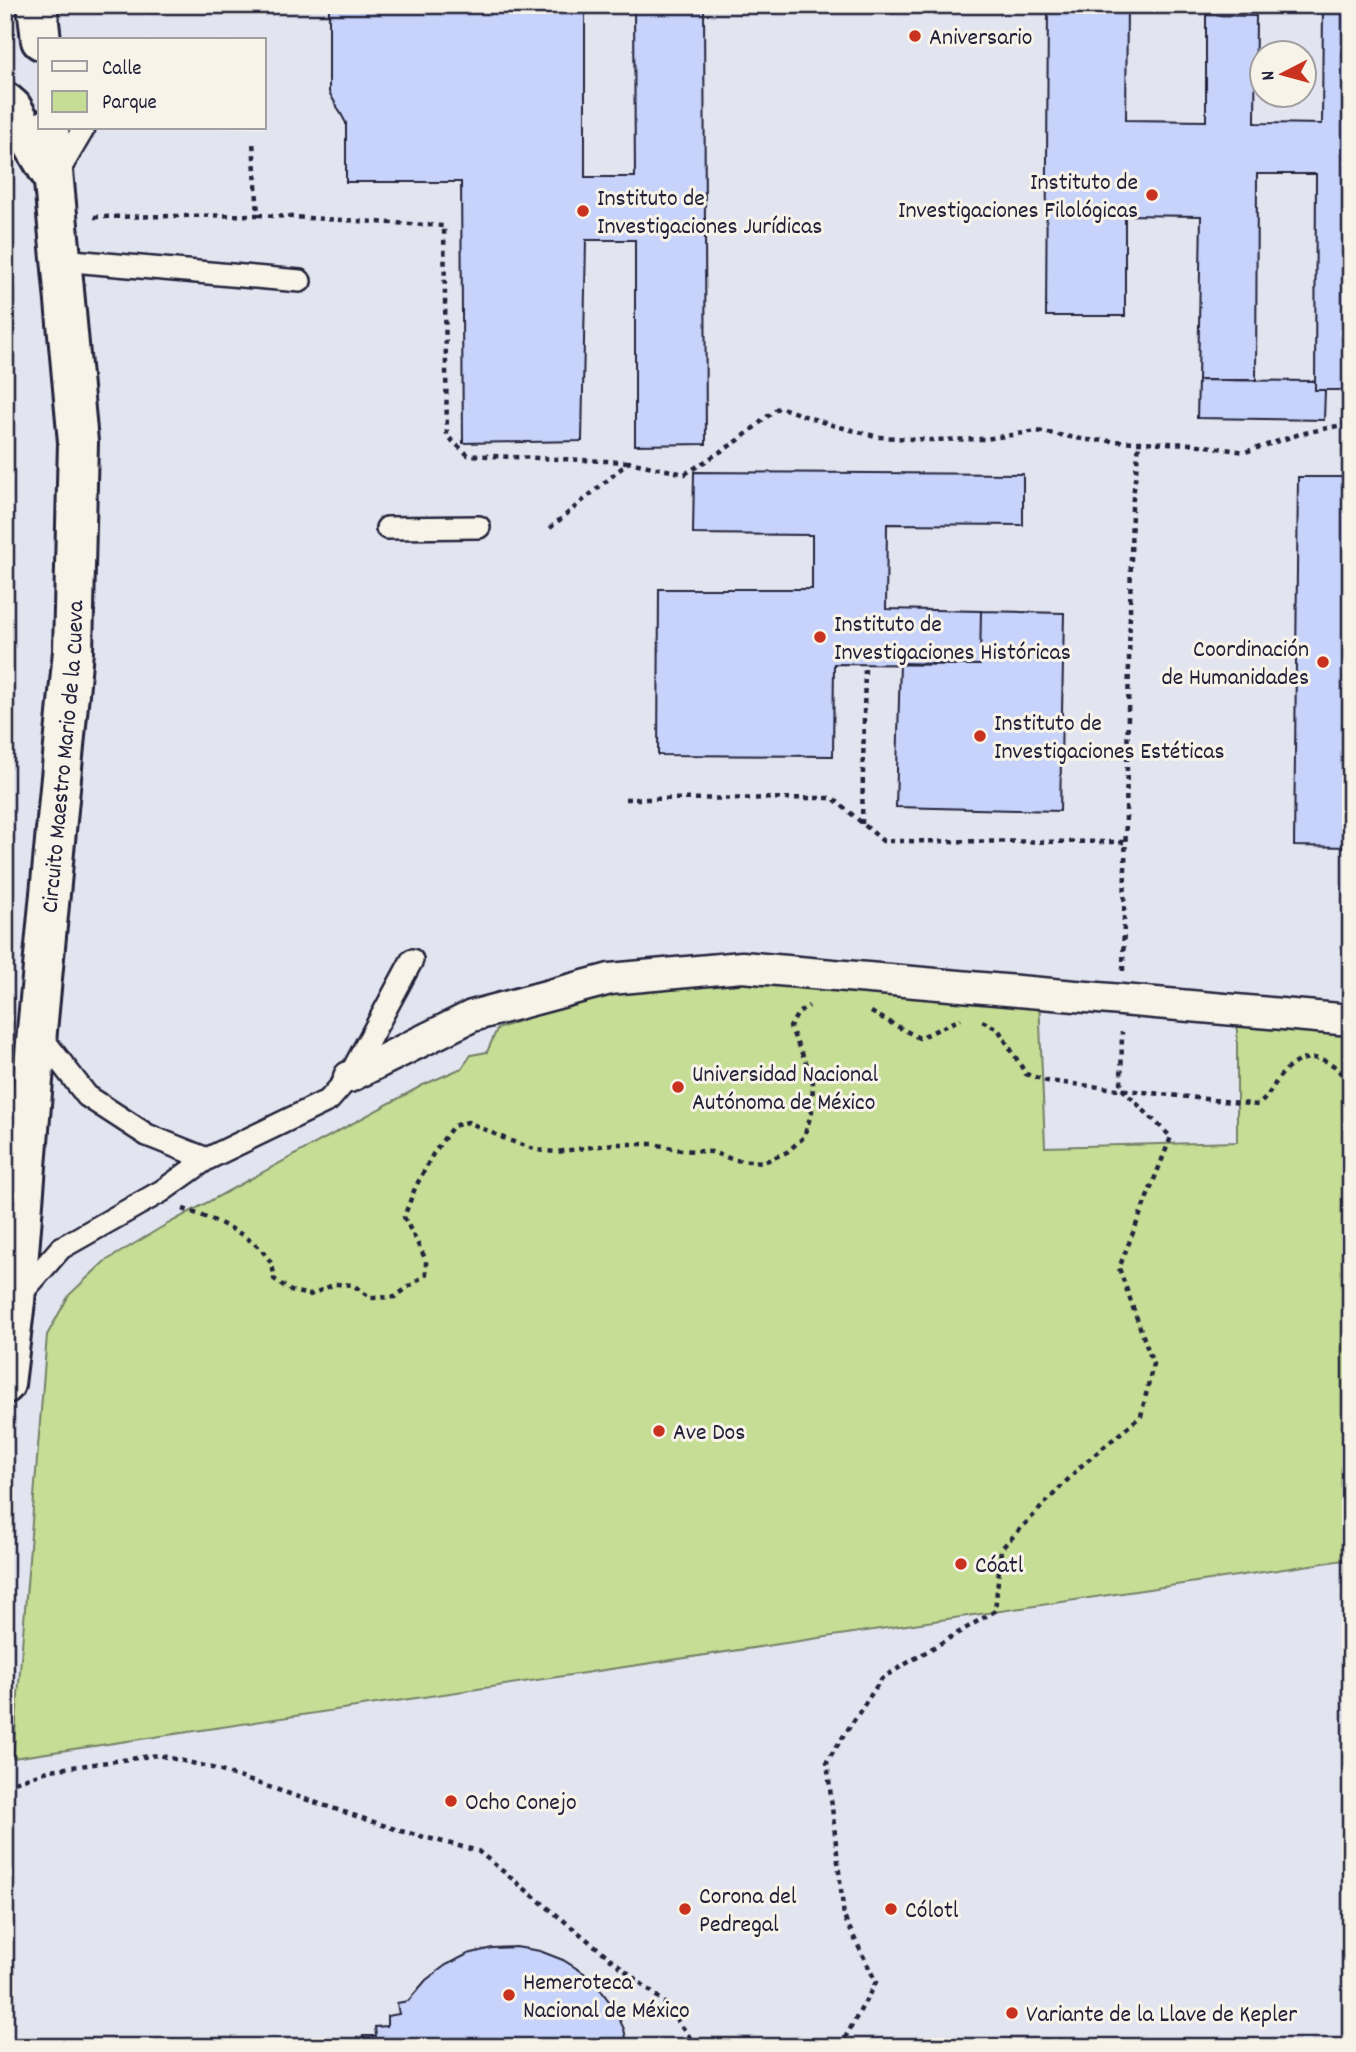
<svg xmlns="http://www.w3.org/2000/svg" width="1356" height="2052" font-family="Dekko,sans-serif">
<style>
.built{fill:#e2e5f0;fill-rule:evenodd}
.green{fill:#c5dd94;stroke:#748068;stroke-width:2}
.building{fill:#c7d3fa;stroke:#22223b;stroke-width:2}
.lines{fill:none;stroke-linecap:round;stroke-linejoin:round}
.service-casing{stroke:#22223b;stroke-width:26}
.pedestrian-casing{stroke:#22223b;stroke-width:35}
.tertiary-casing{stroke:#22223b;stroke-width:44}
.path{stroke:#22223b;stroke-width:4.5;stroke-dasharray:5 5;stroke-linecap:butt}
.service{stroke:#f7f3e8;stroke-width:21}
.pedestrian{stroke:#f7f3e8;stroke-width:30}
.tertiary{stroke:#f7f3e8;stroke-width:38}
.poi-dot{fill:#c8321e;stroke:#f7f3e8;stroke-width:2.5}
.labels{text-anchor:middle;stroke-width:6;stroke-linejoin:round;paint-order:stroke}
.poi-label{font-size:24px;fill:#22223b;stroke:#f7f3e8;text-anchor:start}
.street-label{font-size:24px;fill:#22223b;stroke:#f7f3e8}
</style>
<rect width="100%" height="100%" fill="#ededec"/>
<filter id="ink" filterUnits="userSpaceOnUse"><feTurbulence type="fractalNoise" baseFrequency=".0143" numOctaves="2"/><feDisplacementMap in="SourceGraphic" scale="14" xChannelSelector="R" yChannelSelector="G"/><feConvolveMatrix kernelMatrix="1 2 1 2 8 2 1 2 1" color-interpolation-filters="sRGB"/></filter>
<g filter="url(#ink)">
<!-- built -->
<path class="built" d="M5,5h1346v2042h-1346zM40,40h224v88h-224zM1262,52h42v42h-42z"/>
<!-- green -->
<path class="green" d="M743,972l296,26 6,149 192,-5v-127l114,12v532l-1338,199 34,-423 22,-40 35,-33 58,-35 261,-142 39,-17 9,-13 16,-3 10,-23 31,-11 6,-9 69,-18z"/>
<!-- building -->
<path class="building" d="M423,5h162v172h50l-1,-172h70l2,439 -71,1v-205h-49l-4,201 -119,2 -2,-261h-115v-59l-17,-31v-84h94z
M1048,5h79l-1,115 80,1v-106l50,1 -1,107 67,1 1,-119h28v385h-36l1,-216h-59l-1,206h-58l3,-164 -76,-1v101h-79z
M1198,380l117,1v9h10l-1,30 -127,-2z
M694,472l329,2v51l-136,-1 -1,85 95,2 -1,54 -146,-1 -1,92 -175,-1 1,-166h153v-54l-119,-1z
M1298,477h53v370l-57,-1z
M981,611l83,2 -4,198 -164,-4 4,-144 80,2z
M516,1947l24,4 23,9 21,13 16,16 14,19 10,21 4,18h-263l-2,-11h13l-1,-9 12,-1v-10l12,-2 -2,-11 11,-2 18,-21 20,-15 22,-11 24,-6z"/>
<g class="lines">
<!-- service casing -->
<g class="service-casing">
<path id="service" d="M57,174l27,-46
M61,260l239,21
M387,528l92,-1
M39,1034l48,62 60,39 60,24
M19,1296l42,-48 101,-57 45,-32 122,-59 20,-23 63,-117"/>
</g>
<!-- pedestrian casing -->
<g class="pedestrian-casing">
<path id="pedestrian" d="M349,1077l123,-61 138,-37 132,-12 609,53"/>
</g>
<!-- tertiary casing -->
<g class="tertiary-casing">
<g id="tertiary">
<path d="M37,5l4,35"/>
<path d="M5,102l7,6 37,63"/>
<path id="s1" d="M5,1384l10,-83 22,-270 36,-380 5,-209 -29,-314"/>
</g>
</g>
<!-- path -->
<path class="path" d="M258,215l186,11 3,210 21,19 161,7
M94,217l164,-2 -5,-73
M550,528l79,-66 56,12 54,-34 40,-33 49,17 51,13 51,3 55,-1 52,-8 50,9 106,4 52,8 55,-18 51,-11
M625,799l208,-1 50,43 243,1
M862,824l3,-160
M1123,971l9,-464 7,-63
M871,1012l48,26 42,-19
M982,1021l16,8 28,45 21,7 211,24c10,-8 13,-15 20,-26 14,-19 35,-29 56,-13 7,5 11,15 17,22
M183,1209c28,9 74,27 88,54 2,4 3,11 3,16l17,12 19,4 25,-11 18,1 18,13 24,-1 31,-23v-14l-22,-43 11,-29 18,-34 20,-28 15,-4 40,18 29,10 19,2 58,-8h40l27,6 31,2 22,8 30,2 23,-10 17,-15 8,-26 1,-33 -23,-51 8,-14 11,-7
M5,1785l46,-15 107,-15 51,12 192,64 77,20 186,151 33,45
M840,2047l36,-65 -32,-65 -17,-156 55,-83 113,-67 6,-62 79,-82 61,-51 12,-52 -34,-96 52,-131 -50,-49 1,-56"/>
<!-- service -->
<use href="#service" class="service"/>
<!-- pedestrian -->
<use href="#pedestrian" class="pedestrian"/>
<!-- tertiary -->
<use href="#tertiary" class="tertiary"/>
</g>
</g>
<!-- markers -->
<g class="poi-dot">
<circle cx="915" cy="36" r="7"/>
<circle cx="1152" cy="195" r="7"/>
<circle cx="583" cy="211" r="7"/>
<circle cx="820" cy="637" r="7"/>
<circle cx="1323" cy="662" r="7"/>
<circle cx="980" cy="736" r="7"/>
<circle cx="678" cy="1087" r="7"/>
<circle cx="659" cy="1431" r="7"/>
<circle cx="961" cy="1564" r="7"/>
<circle cx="451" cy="1801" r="7"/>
<circle cx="685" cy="1909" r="7"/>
<circle cx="891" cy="1909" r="7"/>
<circle cx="509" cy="1995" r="7"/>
<circle cx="1012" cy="2013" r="7"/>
</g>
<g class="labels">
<!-- poi labels -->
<g class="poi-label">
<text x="929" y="44">Aniversario</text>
<text x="1138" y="189" text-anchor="end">Instituto de<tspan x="1138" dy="28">Investigaciones Filológicas</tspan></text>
<text x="597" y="205">Instituto de<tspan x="597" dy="28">Investigaciones Jurídicas</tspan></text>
<text x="834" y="631">Instituto de<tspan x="834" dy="28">Investigaciones Históricas</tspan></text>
<text x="1309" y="656" text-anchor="end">Coordinación<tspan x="1309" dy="28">de Humanidades</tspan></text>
<text x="994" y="730">Instituto de<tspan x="994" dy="28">Investigaciones Estéticas</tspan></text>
<text x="692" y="1081">Universidad Nacional<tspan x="692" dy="28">Autónoma de México</tspan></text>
<text x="673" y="1439">Ave Dos</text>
<text x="975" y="1572">Cóatl</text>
<text x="465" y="1809">Ocho Conejo</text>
<text x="699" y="1903">Corona del<tspan x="699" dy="28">Pedregal</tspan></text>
<text x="905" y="1917">Cólotl</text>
<text x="523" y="1989">Hemeroteca<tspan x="523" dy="28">Nacional de México</tspan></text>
<text x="1026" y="2021">Variante de la Llave de Kepler</text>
</g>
<!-- street labels -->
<g class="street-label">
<text dy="8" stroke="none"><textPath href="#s1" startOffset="630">Circuito Maestro Mario de la Cueva</textPath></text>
</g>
</g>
<!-- margin -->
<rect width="1356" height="2052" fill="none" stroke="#f7f3e8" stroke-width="28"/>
<rect x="14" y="14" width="1328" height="2024" fill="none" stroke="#22223b" stroke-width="2.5" filter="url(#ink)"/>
<!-- legend -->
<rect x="38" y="38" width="228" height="91" fill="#f7f3e8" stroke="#a29fa3" stroke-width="2"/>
<rect x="52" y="61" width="35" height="10" fill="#f7f3e8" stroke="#a29fa3" stroke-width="2"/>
<text x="102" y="74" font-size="21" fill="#22223b">Calle</text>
<rect x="52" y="91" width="35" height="21" fill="#c5dd94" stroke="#a29fa3" stroke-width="2"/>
<text x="102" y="108" font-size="21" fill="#22223b">Parque</text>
<!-- north arrow -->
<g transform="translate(1283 74) rotate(264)"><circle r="33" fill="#f7f3e8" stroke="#a29fa3" stroke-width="2"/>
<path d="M0-5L12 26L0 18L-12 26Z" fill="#c8321e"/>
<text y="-10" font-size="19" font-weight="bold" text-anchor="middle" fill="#22223b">N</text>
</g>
</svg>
